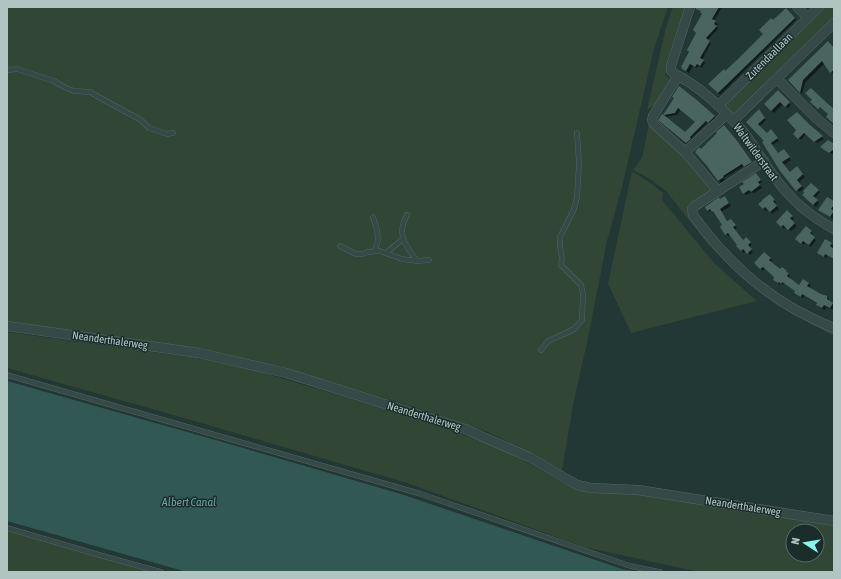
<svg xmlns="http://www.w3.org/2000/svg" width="841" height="579" font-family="'Asap Condensed',sans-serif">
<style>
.green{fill:#314634;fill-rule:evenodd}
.water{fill:#315852}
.shadow{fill:#0007;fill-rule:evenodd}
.building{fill:#4a6460;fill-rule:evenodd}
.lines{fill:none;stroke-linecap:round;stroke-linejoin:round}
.service-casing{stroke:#536663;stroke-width:5.5}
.minor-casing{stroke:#536663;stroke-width:10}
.service{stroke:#354946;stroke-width:4.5}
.minor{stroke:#354946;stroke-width:9}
.labels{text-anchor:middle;stroke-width:3;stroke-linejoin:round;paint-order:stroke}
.street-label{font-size:11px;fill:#b0c5c2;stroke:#1b2d2a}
.water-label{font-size:12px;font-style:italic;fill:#6aa39a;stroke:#1b2d2a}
</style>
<rect width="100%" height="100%" fill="#223834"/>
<!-- green -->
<path class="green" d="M7,7h661l-14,42 -32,138 -15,54 -20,102 -13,57 -12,70 -39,-21 -35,-17 -83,-28 -112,-33 -286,-49z
M673,7h13l-19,59 -2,9 6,5 -15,24 -9,6 19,-83z
M822,7h12v12l-99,96h-5l-6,-11z
M649,124l24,20 41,45 -24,18 44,60 100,63v6l-44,-24 -40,-27 -18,-17 -24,-24 -42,-53 -19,-14 -14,-7 9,-12z
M632,171l20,13 11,9 -1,7 52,63 43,38 -126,32 -20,-43 -3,-6z
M7,332l205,28 39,9 151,45 82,28 35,16 48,27 11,4 65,5 191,30v48h-132l-17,-3 -101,-22 -177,-64 -230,-67 -170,-48zM793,531h24v24h-24z
M7,531l143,41h-143z"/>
<!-- water -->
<path class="water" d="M7,381l219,62 175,51 221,75 18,3h-453l-180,-51z"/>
<!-- shadow -->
<path class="shadow" d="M702,7h20l-8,14 4,3 -2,2 2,3 -10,11 3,3 -9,17 3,3 -3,5 -3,-2 -2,2 -4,-2 -4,7 -6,-5 7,-16 7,-19 6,-20 -3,-3z
M786,9l10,11 -76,75 -10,-11 15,-12 40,-38 8,-13z
M834,49v25l-3,-2 -6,-9 -20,20 -3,11 -13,-14z
M778,91l13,14 -3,3 -5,-4 -9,9 -9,-9z
M675,98l23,3 19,18 -6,6 -3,-3 -17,17 1,2 -4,4 -26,-23 1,-6zM681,109l15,13 -11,11 -20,-16 12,-2z
M761,112l5,8 -7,7 8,8h8l4,6 -7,4 6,9 6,-4 7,10 -7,5 7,8 6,-5 8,9 -6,5 5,7 -5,3 -33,-51 -19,-19z
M797,113l27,26 -7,4 -11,-9 -5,6 -7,-6 4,-4z
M740,145l13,19 -6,4 -3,-2 -20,12 1,2 -4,3 -14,-17 -6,-16z
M834,146v7l-2,1 -8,-5z
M759,177l3,5 -3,2 3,4 -8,5 -2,-1 -6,3 -2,-2z
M811,184l9,8 -5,6 4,5 -3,4 -13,-12z
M770,195l6,7 -1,2 4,5 -7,5 -4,-5 -2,2 -3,-3z
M727,199l4,7 -10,6 7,10h5l4,6 -2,2 8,11 3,-3 6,7 -3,3 4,4 -3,3 -4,-4 -2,2 -7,-7 2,-1 -8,-10 -3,1 -7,-8 2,-2 -8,-13 -2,-2 -3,1 -2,-2 12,-10z
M834,203v15l-1,1 -11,-7z
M787,211l7,8 -2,2 5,5 -6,5 -5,-4 -2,2 -7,-7z
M811,231l2,3 -2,2 5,4 -5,7 -5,-5 -2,3 -5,-4z
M826,241l8,5 -2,3 2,1v9l-6,-4 -2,3 -5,-3z
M764,253l9,8 -2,1 10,9h5l4,5 -2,3 11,8 10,-3 2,2 -2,2 12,7 6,2 2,2v2l5,3v6l-8,-3 -1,3 -6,-3 -2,-2 1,-1 -13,-8 -2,2 -8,-5 1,-2 -11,-8 -1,2 -2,-2 -2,2 -3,-3 -1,-4 -11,-10 -2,3 -8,-8z"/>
<!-- building -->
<path class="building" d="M696,7h23l-7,12 4,2 -2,3 3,2 -11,12 4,3 -10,17 4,2 -4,6 -3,-2 -2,3 -5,-3 -4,7 -4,-2v-2h-1l8,-15 -2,-2 9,-17 -3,-3 9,-16 -2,-2 1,-1 -5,-2z
M786,8l9,10 -77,75 -10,-9 16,-15 1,2 13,-12 25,-25 -4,-4 12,-12 2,2z
M828,41l6,7v22l-4,3 -8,-12 -19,19 -3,13 -12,-13z
M679,86l19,15 17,15 -7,7 -2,-2 -16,16 1,2 -5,4 -28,-23 4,-6 1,1 11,-17 -2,-1zM678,108l17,14 -10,10 -21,-17 11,-2z
M811,88l17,16 5,4 1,-2v18l-8,-7 2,-3 -8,-7 -2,2 -8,-7 2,-2 -7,-7z
M778,90l12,12 -5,5 -5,-5 -9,9 -7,-7z
M759,109l6,9 -7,6 9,9 4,-4 7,9 -7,5 7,10 6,-4 6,8 -8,5 8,10 7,-6 6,8 -6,6 5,6 -6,5 -16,-20 -18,-29 2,-1 -18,-19z
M797,112l12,12 14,12 -9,6 -10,-9 -6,6 -5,-5 3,-4 -9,-10z
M724,125l14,17 14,20 -8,5 -2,-3 -19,12 1,1 -6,4 -11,-15 -12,-14 4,-5 2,2 16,-16 -1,-1z
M828,140l6,4v5l-5,4 -9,-6z
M756,173l5,7 -3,2 2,3 -9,7 -2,-2 -6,4 -4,-7 5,-3 -2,-2z
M811,183l8,7 -6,6 5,4 -5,5 -11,-10 2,-2 -1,-2z
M770,194l5,6 -2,1 4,5 -7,6 -5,-5 -2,2 -5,-5 4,-3v-1z
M725,196l4,7 -9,6 7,12 4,-2 5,6 -3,2 10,13 3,-3 5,5 -3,3 4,4 -5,5 -4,-5 -2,2 -5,-5 1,-1 -9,-12 -3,2 -5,-8 2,-2 -9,-14 -1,1 -2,-3 -3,2 -2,-4 14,-10 1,2z
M827,197l7,4v4l-3,4 3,2 -4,6 -12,-7z
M787,210l6,6 -3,2 5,5 -7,7 -5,-5 -2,2 -5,-5z
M806,226l6,5 -2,2 5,4 -6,8 -6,-4 -2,3 -6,-5z
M825,239l7,4 -2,3 4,3v10l-9,-5 -1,3 -7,-4z
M764,252l7,6 -2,2 11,9 2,-2 5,4 -1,1 3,1 -2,3 12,9 4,-6 6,4 -2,3 14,8 6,2v3l6,4 -3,5 -6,-3 -2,3 -6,-3 1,-2 -15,-9 -1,3 -7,-4 1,-2 -13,-9 -1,2 -2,-2 -1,1 -5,-3 1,-3 -11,-10 -3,2 -6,-6z"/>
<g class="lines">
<!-- service casing -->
<g class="service-casing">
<path id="service" d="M7,68l1,2 9,-1 37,12 12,7 8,3 16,1 14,8 37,20 8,8 18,6 6,-1
M407,215c-11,19 -2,30 10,46
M373,217c4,12 8,23 1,34
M340,246l16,8h6l6,-2 12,-1 22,8 15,2 12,-1
M386,253l11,-9 6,-6
M541,350l7,-9 16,-7 10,-5 8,-9 1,-26 -2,-9 -20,-20 1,-6 -2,-13v-9l14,-28 3,-12 2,-33 -2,-31
M7,375l414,119 209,72 30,6
M7,528l96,28 58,16"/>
</g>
<!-- minor casing -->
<g class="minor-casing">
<path id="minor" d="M690,7l-19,59v5l2,2c28,14 52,37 72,61 10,13 18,28 28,41 16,23 36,41 61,54
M797,7l11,11
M678,76l-25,40 -1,4 1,3 32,29 33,39
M777,79l40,40 17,14
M718,106l101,-99
M733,121l101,-98
M685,152l42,-38
M764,161l-69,45 -3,3 1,6c38,52 80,89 141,113
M7,326l192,27 87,20 179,56 64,28 48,28 14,3 47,2 196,31"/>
</g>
<!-- service -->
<use href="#service" class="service"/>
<!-- minor -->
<use href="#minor" class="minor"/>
</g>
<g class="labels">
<!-- street labels -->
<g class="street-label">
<text transform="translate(769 56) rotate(-45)" y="4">Zutendaallaan</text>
<text transform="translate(756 152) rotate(54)" y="4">Waltwilderstraat</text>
<text transform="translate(110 340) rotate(8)" y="4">Neanderthalerweg</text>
<text transform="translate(424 416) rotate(17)" y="4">Neanderthalerweg</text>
<text transform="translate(743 506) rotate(9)" y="4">Neanderthalerweg</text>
</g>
<!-- water labels -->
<g class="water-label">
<text x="189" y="506">Albert Canal</text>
</g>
</g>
<!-- border -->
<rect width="841" height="579" fill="none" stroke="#b0c5c2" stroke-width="16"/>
<!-- north arrow -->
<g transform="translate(805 543) rotate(282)"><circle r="19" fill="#1b2d2a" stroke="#576a67"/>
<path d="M0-3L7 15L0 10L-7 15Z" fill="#86f4e6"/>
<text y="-6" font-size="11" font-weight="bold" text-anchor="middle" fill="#b0c5c2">N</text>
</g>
</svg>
